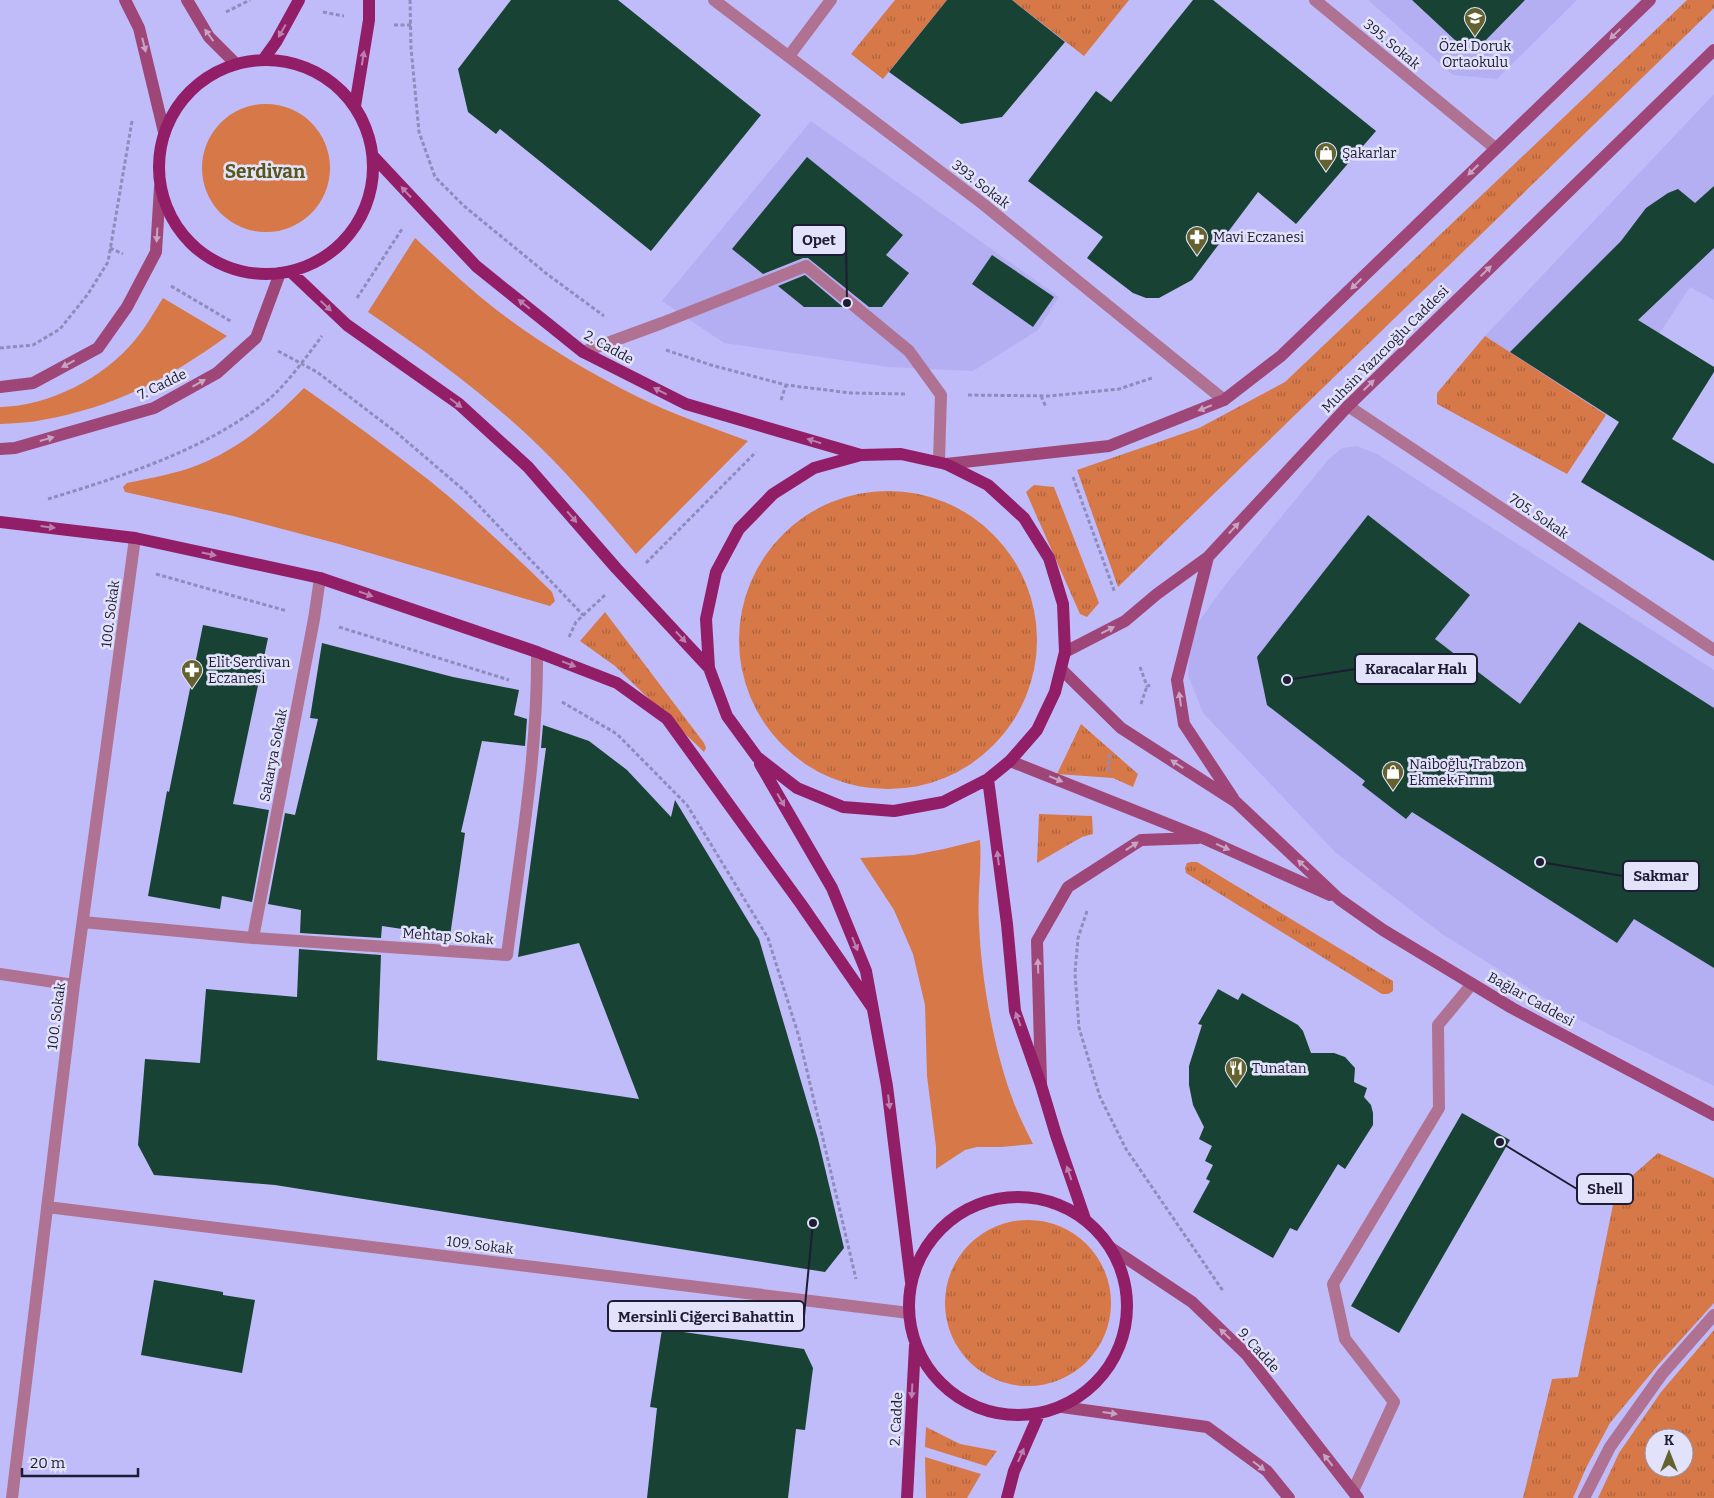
<svg xmlns="http://www.w3.org/2000/svg" width="1714" height="1498" font-family="Bitter,serif">
<style>
.built{fill:#b3aff2}
.grass{fill:url(#grass-tufts);fill-rule:evenodd}
.garden{fill:#d67848}
.building{fill:#184233}
.lines{fill:none;stroke-linecap:round;stroke-linejoin:round}
.path{stroke:#8e8bbd;stroke-width:3;stroke-dasharray:4 2.5;stroke-linecap:butt}
.lane{stroke:#af7292;stroke-width:12}
.street{stroke:#af7292;stroke-width:12}
.secondary{stroke:#9f4679;stroke-width:12}
.primary{stroke:#911e67;stroke-width:12}
.oneway{fill:#ba80b1}
.oneway2{fill:#c7a4c7}
.labels{text-anchor:middle;stroke-width:5;stroke-linejoin:round;paint-order:stroke}
.street-label{font-size:14px;fill:#1e1c32;stroke:#e2e2fb}
.poi-label{font-size:14px;fill:#1e1c32;stroke:#e2e2fb;text-anchor:start}
.district-label{font-size:19px;font-weight:bold;fill:#59561a;stroke:#e2e2fb}
.leader{fill:none;stroke:#1e1c32;stroke-width:2}
.callout-dot{fill:#1e1c32;stroke:#e2e2fb;stroke-width:2}
.callout{fill:#e2e2fb;stroke:#1e1c32;stroke-width:2}
.callout-label{font-size:15px;text-anchor:middle;font-weight:bold;fill:#1e1c32}
</style>
<defs>
<pattern id="grass-tufts" width="24" height="20" patternUnits="userSpaceOnUse" patternTransform="scale(1.25)"><rect width="24" height="20" fill="#d67848"/><path d="M3 7l-1-3M5 7V3M7 7l1-3M15 17l-1-3M17 17v-4M19 17l1-3" fill="none" stroke="#ad623d"/></pattern>
</defs>
<rect width="100%" height="100%" fill="#c0bcfa"/>
<!-- built -->
<path class="built" d="M1368,0h209l-80,79 -44,-4z
M1714,94v206l-24,-13 -84,128 -121,-79z
M811,121l248,176 -21,33 -65,41 -84,-4 -165,-24 -62,-42z
M1357,446l20,8 337,216v416l-136,-67 -136,-85 -107,-82 -132,-139 -15,-38 2,-27 9,-27 27,-37 103,-125 13,-11z"/>
<!-- grass -->
<path class="grass" d="M895,0h52l-64,79 -32,-25z
M1012,0h117l-45,56z
M1687,0h27v8l-596,579 -41,-117 122,-42 86,-46z
M1485,336l121,79 -39,59 -130,-70v-11z
M1034,485l20,2 45,116 -12,14 -7,-3 -54,-122z
M739 640a149 149 0 1 1 298 0a149 149 0 1 1-298 0Z
M605,612l99,131 2,5 -2,4 -89,-86 -35,-25z
M1081,724l57,50 -5,13 -20,-9 -56,-4z
M1039,814l53,2 1,18 -11,3 -45,26z
M1191,862h6l196,119v10l-5,3h-6l-196,-121 -1,-5 2,-5z
M1658,1153l56,25v125l-56,62 -48,58 -24,45 -13,30h-50l29,-119 26,-2 38,-187z
M945 1303a83 83 0 1 1 166 0a83 83 0 1 1-166 0Z
M1714,1330v168h-116l21,-45 42,-61zM1654,1438h30v30h-30z
M926,1427l34,17 37,7 -11,15 -61,-19z
M925,1457l56,17 -14,24h-41z"/>
<!-- garden -->
<path class="garden" d="M202 168a64 64 0 1 1 128 0a64 64 0 1 1-128 0Z
M415,238c26,24 51,48 79,70 44,34 92,63 142,88 36,18 74,31 112,45l-112,113c-27,-32 -54,-64 -83,-94 -56,-57 -120,-104 -185,-148z
M163,298l64,38c-59,43 -112,71 -185,84 -13,3 -28,3 -42,4v-17c49,-1 104,-29 135,-67 11,-13 19,-28 28,-42z
M304,388c43,30 85,61 126,93 43,35 83,73 122,111l3,9 -5,5 -211,-62 -106,-28 -108,-24 -2,-5 4,-4c24,-5 48,-9 71,-18 42,-17 75,-45 106,-77z
M980,840c2,28 -3,56 -1,83 2,54 14,122 32,172 6,17 14,33 22,49l-32,3h-24l-12,3 -29,19v-22l-9,-71 -2,-71 -12,-51 -19,-44 -34,-52 53,-3 31,-6z"/>
<!-- building -->
<path class="building" d="M511,0h107l143,115 -110,136 -151,-122 -4,5 -28,-22 -10,-43z
M947,0h65l53,42 -63,75 -41,7 -72,-52z
M1193,0h20l163,131 -80,93 -38,-32 -66,88 -33,18h-13l-13,-5 -46,-35 16,-21 -75,-56 68,-90 15,11z
M1412,0h113l-40,41h-29z
M807,157l96,78 -17,20 23,18 -27,34h-13l-61,-49h-5l-40,16 -31,-25z
M1714,186v62l-76,72 76,47v5l-42,67 42,25v97l-133,-79 38,-60 -109,-70 111,-111 25,-33 22,-15 10,-4 17,14z
M992,255l62,42 -21,30 -61,-43z
M805,275l38,32h-39l-26,-21z
M1368,515l102,80 -35,44 85,65 59,-82 135,86v260l-80,-49 -17,24 -205,-131 -6,7 -44,-34 3,-4 -98,-76 -10,-48z
M203,625l65,13 -35,166 36,6 -17,92 -30,-6 -2,13 -72,-13 19,-105 2,1z
M322,643l131,34 66,13 -5,25 13,4 -2,27 -43,-5 -21,91 4,1 -15,103 -68,-10 -1,12 -81,-5 1,-23 -33,-6 17,-91 10,2 23,-96 -8,-1z
M543,725l46,16 38,29 44,47 4,-17 84,139 59,200 26,109 -19,24 -550,-87 -121,-10 -16,-30 7,-86 55,4 6,-74 91,8 2,-48 82,6 -4,105 262,39 -60,-156 -61,14 28,-209h-5z
M1218,989l20,11 4,-7 56,32 5,6 8,22h23l11,4 10,11 -1,14 13,6 -3,9 7,8 2,8v12l-28,44 -7,-5 -41,67 -7,-3 -17,30 -80,-46 17,-31 -4,-2 7,-14 -8,-4 7,-15 -13,-7 5,-12 -11,-22 -4,-20v-19l13,-41 -4,-1z
M1462,1113l48,27 -111,193 -48,-27z
M154,1280l69,12v3l32,5 -13,73 -101,-18z
M662,1329l142,20 9,19 -8,62 -9,-1 -8,69h-141l10,-90 -7,-1z"/>
<g class="lines">
<!-- path -->
<path class="path" d="M410,0l1,48 8,84 16,45 29,29 83,68 57,42
M226,12l24,-12
M323,12l21,4
M394,25h17
M110,248l13,6
M171,286l61,36
M357,298l45,-69
M0,348l33,-3 27,-16 28,-35 20,-32 24,-141
M666,350l45,15 75,20 65,8 56,1
M278,351l39,21 80,61 69,59 117,123
M968,395l82,1 69,-7 33,-11
M1041,396l5,11
M781,400l5,-15
M1073,477l42,116
M48,499c75,-23 158,-49 220,-99 19,-16 39,-44 54,-64
M646,563l110,-111
M156,574l131,37
M339,627l170,53
M569,637l7,-15 29,-27
M1140,667l7,19 4,-1
M562,702l55,32 70,71 81,133 31,99 57,242
M1141,704l6,-18
M1108,771l2,-19
M1087,911l-9,27 -3,35 4,55 21,69 26,52 97,142"/>
<!-- lane -->
<path class="lane" d="M583,352l79,-29 144,-57 103,85 32,44 -2,66
M1353,1491l41,-89 -49,-63 -12,-55 106,-176 -1,-83 34,-41"/>
<!-- street -->
<path class="street" d="M714,0l269,204 241,196
M1315,0l180,148
M789,56l42,-56
M1348,406l366,244
M83,922l170,16 254,17c13,-101 31,-202 30,-303
M253,938l61,-319 6,-41
M0,974l74,11
M47,1207l862,106
M12,1498l62,-513 61,-447
M1584,1498l26,-51 52,-73 52,-59"/>
<!-- secondary -->
<path class="secondary" d="M125,0l14,28 25,104
M187,0l22,37 27,27
M0,387l33,-4 65,-35 29,-41 29,-55 4,-65
M0,449l15,-1 139,-40 63,-35 39,-35 24,-65
M946,464l163,-18 115,-46 57,-44 369,-356
M1208,557l-31,123 7,44 49,74
M1065,652l60,-31 32,-27 51,-37 140,-151 366,-356
M1061,669l60,59 115,74 103,97 44,31 129,78 202,107
M1010,761l193,77 127,57
M1041,1082l-4,-141 31,-54 73,-47 57,-2
M1111,1248l81,54 55,53 111,143
M1062,1407l145,20 60,44 22,27"/>
<!-- primary -->
<path class="primary" d="M263,60l13,-18 23,-42
M159 167a107 107 0 1 1 214 0a107 107 0 1 1-214 0Z
M355,106l14,-86v-20
M373,156l103,110 107,86 103,52 175,51 40,-1 45,10 42,21 36,33 25,40 14,46 2,48 -10,40 -18,38 -27,31 -22,18 -45,23 -49,9 -51,-4 -46,-19 -40,-31 -30,-41 -18,-48 -3,-49 10,-47 23,-43 34,-35 41,-26 47,-13
M291,272l56,53 112,79 69,63 88,101 93,100
M0,522l135,16 185,40 217,74 80,31 50,36 134,185 71,103
M760,764l72,124 34,83 21,115 24,196
M988,779l19,145 8,87 26,74 15,50 29,84
M909 1306a109 109 0 1 1 218 0a109 109 0 1 1-218 0Z
M907,1498l8,-153
M1007,1498l7,-27 25,-57"/>
</g>
<!-- one-way arrows -->
<defs><path id="oneway-solid" d="M-6-.8H1V-3.2L6.5 0L1 3.2V.8H-6Z" transform="scale(1.25)"/></defs>
<g class="oneway">
<use href="#oneway-solid" transform="translate(282 31) rotate(120)"/>
<use href="#oneway-solid" transform="translate(363 58) rotate(-81)"/>
<use href="#oneway-solid" transform="translate(406 192) rotate(-133)"/>
<use href="#oneway-solid" transform="translate(524 304) rotate(-141)"/>
<use href="#oneway-solid" transform="translate(326 306) rotate(43)"/>
<use href="#oneway-solid" transform="translate(660 391) rotate(-153)"/>
<use href="#oneway-solid" transform="translate(456 403) rotate(37)"/>
<use href="#oneway-solid" transform="translate(814 441) rotate(-163)"/>
<use href="#oneway-solid" transform="translate(572 517) rotate(49)"/>
<use href="#oneway-solid" transform="translate(48 527) rotate(7)"/>
<use href="#oneway-solid" transform="translate(209 554) rotate(12)"/>
<use href="#oneway-solid" transform="translate(366 594) rotate(19)"/>
<use href="#oneway-solid" transform="translate(681 637) rotate(47)"/>
<use href="#oneway-solid" transform="translate(569 664) rotate(21)"/>
<use href="#oneway-solid" transform="translate(781 800) rotate(60)"/>
<use href="#oneway-solid" transform="translate(998 858) rotate(-97)"/>
<use href="#oneway-solid" transform="translate(855 944) rotate(68)"/>
<use href="#oneway-solid" transform="translate(1018 1019) rotate(-110)"/>
<use href="#oneway-solid" transform="translate(889 1102) rotate(83)"/>
<use href="#oneway-solid" transform="translate(1069 1173) rotate(-109)"/>
<use href="#oneway-solid" transform="translate(912 1391) rotate(93)"/>
<use href="#oneway-solid" transform="translate(1021 1455) rotate(-66)"/>
</g>
<g class="oneway2">
<use href="#oneway-solid" transform="translate(1615 34) rotate(136)"/>
<use href="#oneway-solid" transform="translate(209 35) rotate(-126)"/>
<use href="#oneway-solid" transform="translate(144 45) rotate(76)"/>
<use href="#oneway-solid" transform="translate(1473 170) rotate(136)"/>
<use href="#oneway-solid" transform="translate(157 235) rotate(93)"/>
<use href="#oneway-solid" transform="translate(1486 271) rotate(-44)"/>
<use href="#oneway-solid" transform="translate(1356 284) rotate(136)"/>
<use href="#oneway-solid" transform="translate(68 364) rotate(152)"/>
<use href="#oneway-solid" transform="translate(199 383) rotate(-29)"/>
<use href="#oneway-solid" transform="translate(1369 385) rotate(-44)"/>
<use href="#oneway-solid" transform="translate(1205 408) rotate(158)"/>
<use href="#oneway-solid" transform="translate(47 439) rotate(-16)"/>
<use href="#oneway-solid" transform="translate(1234 528) rotate(-47)"/>
<use href="#oneway-solid" transform="translate(1108 630) rotate(-27)"/>
<use href="#oneway-solid" transform="translate(1180 699) rotate(-98)"/>
<use href="#oneway-solid" transform="translate(1177 764) rotate(-147)"/>
<use href="#oneway-solid" transform="translate(1056 779) rotate(22)"/>
<use href="#oneway-solid" transform="translate(1132 846) rotate(-33)"/>
<use href="#oneway-solid" transform="translate(1223 847) rotate(24)"/>
<use href="#oneway-solid" transform="translate(1303 865) rotate(-137)"/>
<use href="#oneway-solid" transform="translate(1038 966) rotate(-92)"/>
<use href="#oneway-solid" transform="translate(1225 1334) rotate(-136)"/>
<use href="#oneway-solid" transform="translate(1110 1413) rotate(8)"/>
<use href="#oneway-solid" transform="translate(1328 1460) rotate(-128)"/>
<use href="#oneway-solid" transform="translate(1259 1466) rotate(37)"/>
</g>
<!-- icons -->
<defs>
<g id="school-pin" transform="scale(1.125)"><path d="M0 17L-7.5 6A9.5 9.5 0 1 1 7.5 6Z" fill="#64622f" stroke="#e2e2fb"/><path d="M0-5L7-2L0 1L-7-2ZM-4 1L0 2.5L4 1V4Q0 6-4 4Z" fill="#fff"/></g>
<g id="shop-pin" transform="scale(1.125)"><path d="M0 17L-7.5 6A9.5 9.5 0 1 1 7.5 6Z" fill="#64622f" stroke="#e2e2fb"/><path d="M-5-2.5h2.3a2.7 3.5 0 0 1 5.4 0H5L5.5 6h-11ZM-1.5-2.5h3a1.5 2.3 0 0 0-3 0Z" fill="#fff"/></g>
<g id="pharmacy-pin" transform="scale(1.125)"><path d="M0 17L-7.5 6A9.5 9.5 0 1 1 7.5 6Z" fill="#64622f" stroke="#e2e2fb"/><path d="M-2-6h4v4h4v4h-4v4h-4v-4h-4v-4h4Z" fill="#fff"/></g>
<g id="restaurant-pin" transform="scale(1.125)"><path d="M0 17L-7.5 6A9.5 9.5 0 1 1 7.5 6Z" fill="#64622f" stroke="#e2e2fb"/><path d="M-5-6h1v4h1v-4h1v4h1v-4h1v5L-1.5 .5V6h-2V.5L-5-1ZM5-6V6H3V1.5H1.5Q1.5-4 5-6Z" fill="#fff"/></g>
</defs>
<g fill-rule="evenodd">
<use href="#school-pin" x="1475" y="18"/>
<use href="#shop-pin" x="1326" y="153"/>
<use href="#pharmacy-pin" x="1197" y="237"/>
<use href="#pharmacy-pin" x="192" y="670"/>
<use href="#shop-pin" x="1393" y="772"/>
<use href="#restaurant-pin" x="1236" y="1068"/>
</g>
<g class="labels">
<!-- street labels -->
<g class="street-label">
<text transform="translate(1392 44) rotate(40)" y="5">395. Sokak</text>
<text transform="translate(981 184) rotate(38)" y="5">393. Sokak</text>
<text transform="translate(609 347) rotate(29)" y="5">2. Cadde</text>
<text transform="translate(1385 349) rotate(-45)" y="5">Muhsin Yazıcıoğlu Caddesi</text>
<text transform="translate(162 384) rotate(-26)" y="5">7. Cadde</text>
<text transform="translate(1539 516) rotate(34)" y="5">705. Sokak</text>
<text transform="translate(110 614) rotate(-83)" y="5">100. Sokak</text>
<text transform="translate(273 755) rotate(-79)" y="5">Sakarya Sokak</text>
<text transform="translate(448 936) rotate(4)" y="5">Mehtap Sokak</text>
<text transform="translate(1531 999) rotate(29)" y="5">Bağlar Caddesi</text>
<text transform="translate(56 1016) rotate(-83)" y="5">100. Sokak</text>
<text transform="translate(480 1245) rotate(7)" y="5">109. Sokak</text>
<text transform="translate(1259 1350) rotate(48)" y="5">9. Cadde</text>
<text transform="translate(896 1419) rotate(-87)" y="5">2. Cadde</text>
</g>
<!-- poi labels -->
<g class="poi-label">
<text x="1475" y="51" text-anchor="middle">Özel Doruk<tspan x="1475" dy="16">Ortaokulu</tspan></text>
<text x="1342" y="158">Şakarlar</text>
<text x="1213" y="242">Mavi Eczanesi</text>
<text x="208" y="667">Elit Serdivan<tspan x="208" dy="16">Eczanesi</tspan></text>
<text x="1409" y="769">Naiboğlu Trabzon<tspan x="1409" dy="16">Ekmek Fırını</tspan></text>
<text x="1252" y="1073">Tunatan</text>
</g>
<!-- district labels -->
<g class="district-label">
<text x="265" y="178">Serdivan</text>
</g>
</g>
<!-- callouts -->
<path class="leader" d="M847 303L846 240M1287 680L1355 669M1540 862L1623 876M1500 1142L1577 1189M813 1223L804 1316"/>
<g class="callout-dot">
<circle cx="847" cy="303" r="5"/>
<circle cx="1287" cy="680" r="5"/>
<circle cx="1540" cy="862" r="5"/>
<circle cx="1500" cy="1142" r="5"/>
<circle cx="813" cy="1223" r="5"/>
</g>
<g class="callout">
<rect x="792" y="225" width="54" height="30" rx="5"/>
<rect x="1355" y="654" width="122" height="30" rx="5"/>
<rect x="1623" y="861" width="76" height="30" rx="5"/>
<rect x="1577" y="1174" width="56" height="30" rx="5"/>
<rect x="608" y="1301" width="196" height="30" rx="5"/>
</g>
<g class="callout-label">
<text x="819" y="245">Opet</text>
<text x="1416" y="674">Karacalar Halı</text>
<text x="1661" y="881">Sakmar</text>
<text x="1605" y="1194">Shell</text>
<text x="706" y="1322">Mersinli Ciğerci Bahattin</text>
</g>
<!-- north arrow -->
<g transform="translate(1669 1453)"><circle r="24" fill="#e2e2fb" stroke="#9493ab"/>
<path d="M0-4L9 19L0 12L-9 19Z" fill="#64622f"/>
<text y="-8" font-size="14" font-weight="bold" text-anchor="middle" fill="#1e1c32">K</text>
</g>
<!-- scale -->
<path d="M22 1468v8h116v-8" fill="none" stroke="#1e1c32" stroke-width="2.5"/>
<text x="30" y="1468" font-size="15" fill="#1e1c32" stroke="#e2e2fb" stroke-width="4" paint-order="stroke">20 m</text>
</svg>
